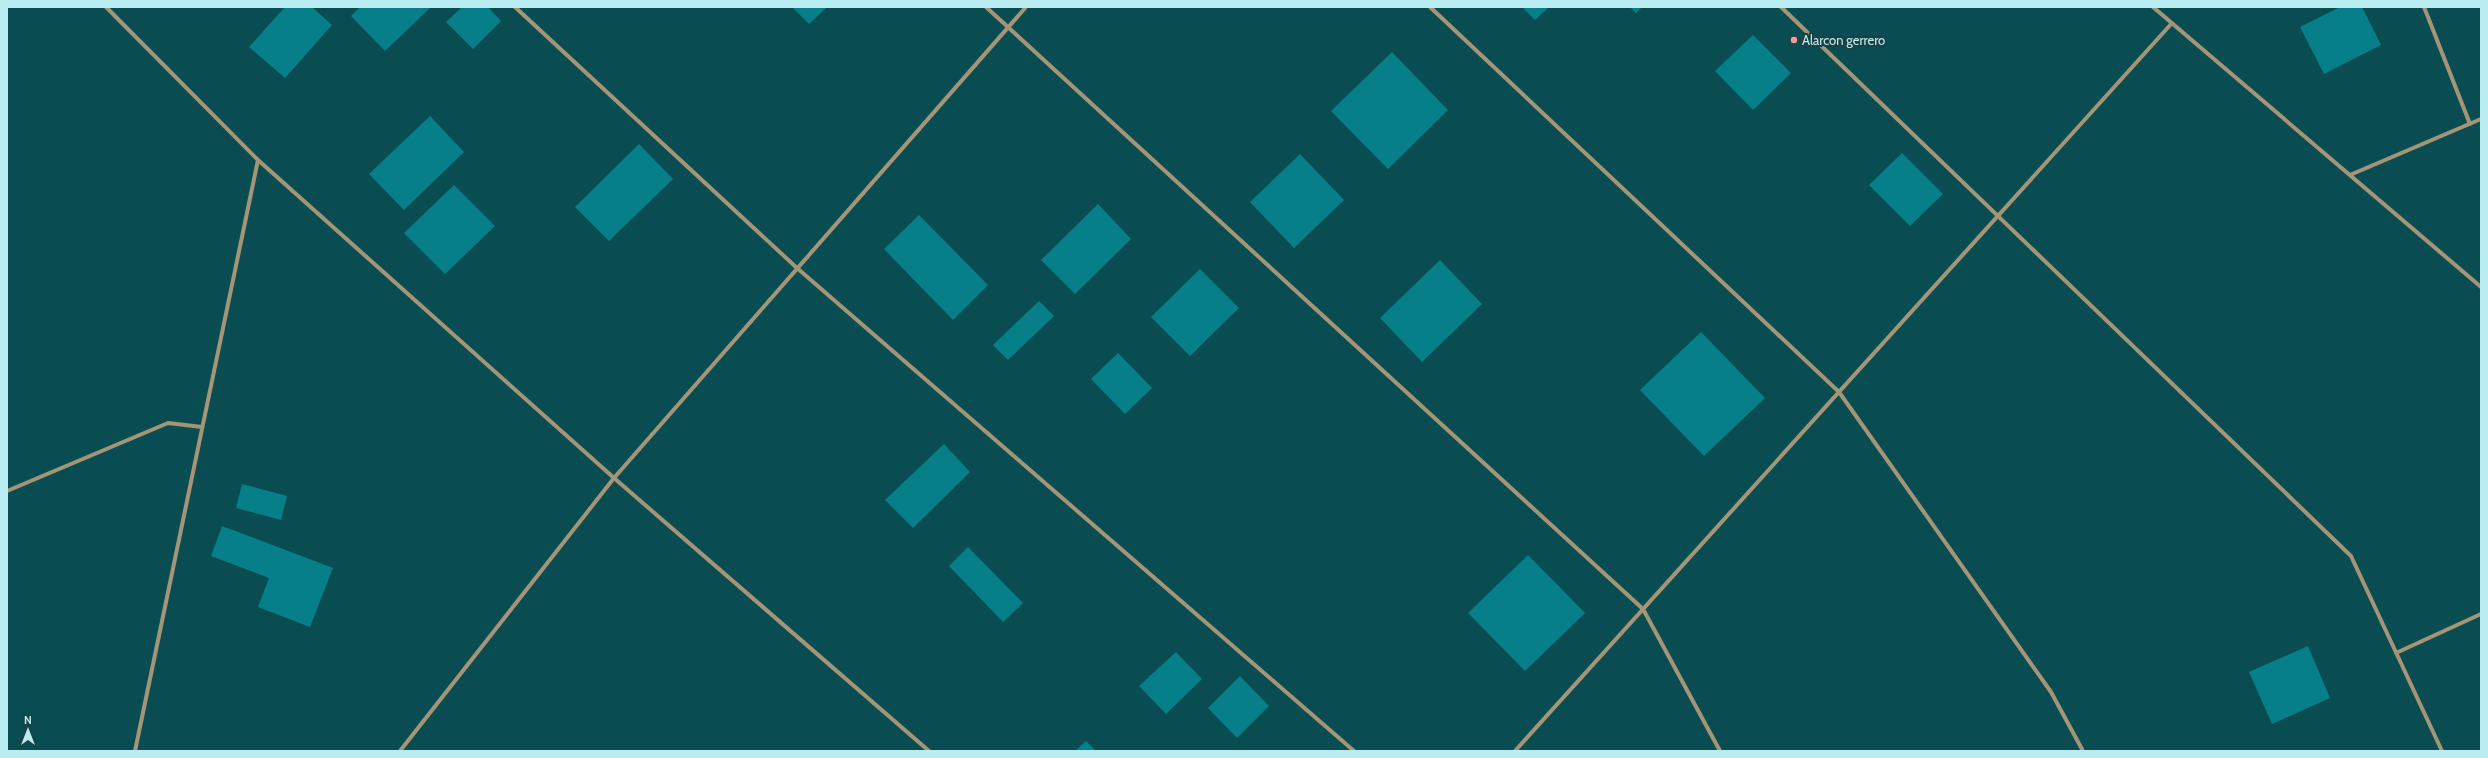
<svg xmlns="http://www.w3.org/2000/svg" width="2488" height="758" font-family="Cabin,sans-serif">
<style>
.building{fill:#067f88}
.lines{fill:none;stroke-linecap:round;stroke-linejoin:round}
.minor{stroke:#a59577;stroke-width:4}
.poi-dot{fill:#f59c96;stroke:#1c4043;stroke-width:1.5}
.labels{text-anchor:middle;stroke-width:4;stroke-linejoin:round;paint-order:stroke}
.poi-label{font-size:13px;fill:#b9ecf1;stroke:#1c4043;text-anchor:start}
</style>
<rect width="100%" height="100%" fill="#094d53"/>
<!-- building -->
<path class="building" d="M285,7h27l20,18 -47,53 -36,-31z
M360,7h71l-46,44 -34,-35z
M462,7h26l13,14 -28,28 -27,-27z
M792,7h35l-18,17z
M1522,7h27l-14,13z
M1630,7h12l-6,6z
M2340,7h22l19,38 -57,29 -24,-47z
M1753,35l38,38 -38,37 -38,-39z
M1392,52l56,58 -60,59 -57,-58z
M430,116l34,36 -60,58 -35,-36z
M639,144l34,35 -64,62 -34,-34z
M1902,153l41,41 -33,32 -41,-41z
M1300,154l44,46 -50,48 -44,-46z
M454,185l41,41 -50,48 -41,-41z
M1098,204l33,35 -56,55 -34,-34z
M919,215l69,70 -35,35 -69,-71z
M1440,260l42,44 -60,58 -42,-44z
M1200,269l39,39 -49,48 -39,-39z
M1039,301l15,15 -46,44 -15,-15z
M1701,332l64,66 -61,58 -64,-66z
M1118,353l34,35 -27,26 -34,-35z
M944,444l26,28 -57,56 -28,-28z
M242,484l45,12 -6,24 -45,-12z
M222,526l111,42 -23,59 -52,-20 11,-29 -58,-22z
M968,547l55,56 -20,19 -54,-56z
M1528,555l57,58 -60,58 -57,-58z
M2308,646l22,52 -58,26 -23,-52z
M1176,652l26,27 -36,35 -27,-28z
M1240,676l29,30 -32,32 -29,-30z
M1086,741l10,10h-21z"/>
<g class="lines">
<!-- minor -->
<path class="minor" d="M106,7l152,153 356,318 315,273
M515,7l282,261 557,483
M986,7l657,602 77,142
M1430,7l409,385 212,300 32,59
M1781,7l570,549 91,195
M2153,7l328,280
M2424,7l46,117
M2350,175l131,-56
M7,491l161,-68 34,4
M2396,653l85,-39
M135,751l123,-591
M400,751l214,-273 412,-471
M1515,751l657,-728"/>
</g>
<!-- markers -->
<circle class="poi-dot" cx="1794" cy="40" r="4"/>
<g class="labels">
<!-- poi labels -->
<g class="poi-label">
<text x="1802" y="45">Alarcon gerrero</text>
</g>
</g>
<!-- border -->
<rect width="2488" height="758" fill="none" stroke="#b9ecf1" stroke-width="16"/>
<!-- north arrow -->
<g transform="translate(28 730)" stroke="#1c4043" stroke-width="3" paint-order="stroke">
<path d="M0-3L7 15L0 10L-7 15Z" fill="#b9ecf1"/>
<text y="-6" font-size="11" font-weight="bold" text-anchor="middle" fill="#b9ecf1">N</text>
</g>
</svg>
